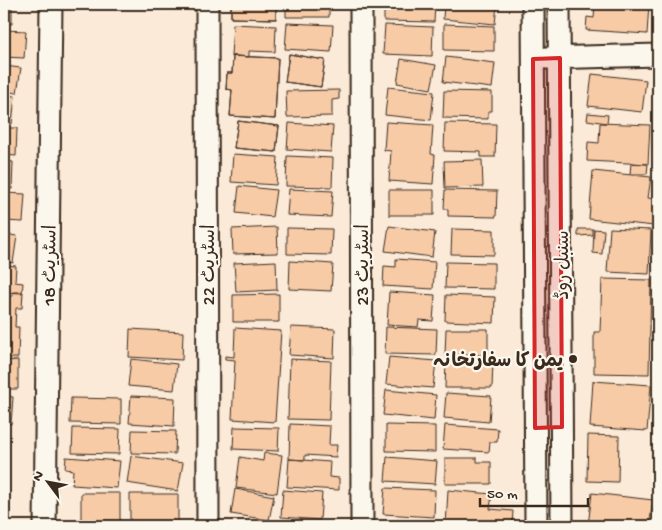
<svg xmlns="http://www.w3.org/2000/svg" width="662" height="530" font-family="'Gochi Hand','Playpen Sans Arabic',sans-serif">
<style>
.building{fill:#f8cba7;stroke:#3b2a1e}
.lines{fill:none;stroke-linecap:round;stroke-linejoin:round}
.minor-casing{stroke:#3b2a1e;stroke-width:25}
.minor{stroke:#fbf7ec;stroke-width:21}
.marked{fill:#d62828;fill-opacity:0.2;stroke:#d62828;stroke-width:4;stroke-linejoin:round}
.poi-dot{fill:#3b2a1e;stroke:#fbf7ec;stroke-width:2}
.labels{text-anchor:middle;stroke-width:4.5;stroke-linejoin:round;paint-order:stroke}
.street-label{font-size:19px;fill:#3b2a1e;stroke:#fbf7ec}
.poi-label{font-size:19px;font-weight:bold;fill:#3b2a1e;stroke:#fbf7ec;text-anchor:end}
</style>
<rect width="100%" height="100%" fill="#faead7"/>
<filter id="ink" filterUnits="userSpaceOnUse"><feTurbulence type="fractalNoise" baseFrequency=".02" numOctaves="2"/><feDisplacementMap in="SourceGraphic" scale="10" xChannelSelector="R" yChannelSelector="G"/><feConvolveMatrix kernelMatrix="1 2 1 2 8 2 1 2 1" color-interpolation-filters="sRGB"/></filter>
<g filter="url(#ink)">
<!-- building -->
<path class="building" d="M4,4h8v20h-8z
M231,4h45v15l-45,-1z
M231,4h45v15l-45,-1z
M286,4h43v13h-43z
M384,4h51l-1,18 -50,-1z
M444,4h53l-2,20 -52,-5z
M595,4h54l-2,30 -61,-4 1,-13 7,1z
M287,23l46,2 -2,27 -46,-3z
M233,24l43,2 -1,26 -26,-1v6l-18,-1z
M444,24l50,2v25l-50,-1z
M385,25l48,2 -1,29 -49,-2z
M4,30l22,1 -2,27 -20,-1z
M289,54l36,6 -4,27 -36,-5z
M289,54l36,6 -4,27 -36,-5z
M233,56l45,2 -3,61 -45,-3 2,-26 -6,-1 1,-16h5z
M233,56l45,2 -3,61 -45,-3 2,-26 -6,-1 1,-16h5z
M446,57l49,6 -3,25 -49,-6z
M401,59l35,6 -5,24 -34,-6z
M4,66l17,2 -4,25 -13,-2z
M592,74l54,6 -4,32 -54,-6z
M388,87l46,5 -3,28 -46,-5z
M339,90v9l-7,1v16l-45,1 -1,-26z
M444,91l48,1v19h-4v8l-45,-1z
M4,95l11,1 -3,28 -8,-1z
M588,113l20,2 -1,8 -20,-3z
M238,121l41,5 -3,26 -42,-4z
M238,121l41,5 -3,26 -42,-4z
M386,122l47,3 -2,29 4,1 -2,29 -44,-3 2,-30 -7,-1z
M289,123l44,3 -2,26 -44,-3z
M445,123l51,1 -1,33h-14v-5l-37,-1z
M600,123l50,2 -2,39 -61,-3 1,-19 11,1z
M4,128h13l-1,28 -12,-1z
M233,154l45,3 -2,28 -45,-3z
M287,156l46,2 -1,29 -46,-1z
M482,160l1,27 -38,1 -1,-27z
M4,161l9,1 -1,27 -8,-1z
M631,163l17,1 -1,10h-17z
M593,171l58,6 -3,21 9,1 -3,27 -65,-7z
M239,186l37,4 -4,27 -36,-4z
M289,189l44,2 -2,26 -44,-2z
M389,190h45v25h-45z
M445,190l52,1 -1,26 -48,-1v-7h-4z
M4,193l21,1 -2,28 -19,-1z
M389,226l46,6 -3,25 -47,-6z
M277,227l1,26 -45,1 -1,-25z
M287,228l45,1 -1,26 -44,-1z
M610,228l41,2 -2,44 -42,-2z
M452,229l42,1v25l-43,-1z
M578,229h15v6l-15,1z
M594,229l10,1 -2,24 -9,-1z
M4,234l13,2 -4,27 -9,-2z
M396,259l39,3 -2,27 -50,-3 1,-20 12,1z
M276,261l1,29 -41,2 -2,-29z
M290,261l43,3 -2,27 -42,-2z
M446,262l48,1v26l-49,-1z
M4,265l12,1 -1,16 8,1 -1,10 -18,-1z
M602,279l49,1 -2,94 -55,-1v-41h6z
M13,292h10l-1,16h-6l-1,19h4l-1,31h-14v-62h9z
M389,292l46,3 -2,26 -14,-1 -1,7 -31,-2z
M279,294v28h-46v-27z
M446,295l49,2 -1,26 -49,-2z
M291,327l44,2 -1,29 -45,-3z
M386,327l51,2 -1,26 -51,-1z
M235,328l46,3 -6,91 -43,-3 3,-59 -10,-1v-3l9,1z
M130,329l53,3 -1,28 -53,-3z
M446,329h42v26h-43z
M389,357l47,4 -3,27 -47,-4z
M131,359l46,5 -3,26 -46,-4z
M290,359l41,2 -2,59 -41,-1z
M18,360v29h-14v-28z
M446,361l47,1 -1,26h-47z
M593,381l58,4 -4,46 -57,-4z
M386,390l50,5 -2,25 -51,-5z
M446,393l45,3 -2,26 -45,-4z
M4,396l9,1 -2,27 -7,-1z
M131,396l44,2 -1,28 -45,-3z
M71,398l50,1v25l-51,-1z
M290,424l40,2 -1,19h8l-1,12 -31,-2v5l-16,-1z
M386,425l49,1v26l-49,-1z
M445,425l53,4 -1,13h-7l-1,10 -46,-3z
M234,427l45,1 -1,23 -45,-2z
M73,428l47,1 -1,25 -47,-1z
M132,430l44,1 -1,23 -44,-1z
M588,435l31,1 -1,46 -31,-1z
M264,453l18,2 -5,38 -41,-5 4,-31 23,4z
M131,456l52,7 -5,28 -51,-8z
M66,457l54,4 -3,27 -45,-3 1,-15 -8,-1z
M387,457l50,4 -2,23 -50,-3z
M445,458h32v4h14v22h-46z
M289,459l41,3 -1,15 10,1v12l-52,-3z
M385,488l50,2 -1,27 -51,-3z
M235,489l39,7 -5,24 -38,-6z
M283,490l39,3 -2,27 -39,-3z
M448,490l44,4 -2,15 23,2 -1,15h-66z
M81,493h39v28l-39,-1z
M592,493l61,7 -3,21 5,1 -1,4h-66z
M130,494h48v28h-48z
M390,522l48,2v2h-48z"/>
<g class="lines">
<!-- minor casing -->
<g class="minor-casing">
<path id="minor" d="M207,4l1,522
M361,4l1,522
M533,4l3,522
M559,4l3,522
M546,58l112,-3
M45,526l6,-522"/>
</g>
<!-- minor -->
<use href="#minor" class="minor"/>
</g>
</g>
<!-- marked area -->
<path class="marked" d="M560,58l2,369 -27,1 -2,-369z"/>
<!-- markers -->
<circle class="poi-dot" cx="573" cy="359" r="5"/>
<g class="labels">
<!-- street labels -->
<g class="street-label">
<text transform="translate(48 265) rotate(-89)" y="7">اسٹریٹ 18</text>
<text transform="translate(207 265) rotate(-90)" y="7">اسٹریٹ 22</text>
<text transform="translate(361 265) rotate(-90)" y="7">اسٹریٹ 23</text>
<text transform="translate(561 265) rotate(-90)" y="7">سنبل روڈ</text>
</g>
<!-- poi labels -->
<g class="poi-label">
<text x="563" y="366">یمن کا سفارتخانہ</text>
</g>
</g>
<!-- margin -->
<rect width="662" height="530" fill="none" stroke="#fbf7ec" stroke-width="20"/>
<rect x="10" y="10" width="642" height="510" fill="none" stroke="#3b2a1e" stroke-width="2" filter="url(#ink)"/>
<!-- north arrow -->
<g transform="translate(48 482) rotate(302)" stroke="#fbf7ec" stroke-width="4" paint-order="stroke">
<path d="M0-4L9 19L0 12L-9 19Z" fill="#3b2a1e"/>
<text y="-8" font-size="14" font-weight="bold" text-anchor="middle" fill="#3b2a1e">N</text>
</g>
<!-- scale -->
<path d="M480 498v8h108v-8" fill="none" stroke="#3b2a1e" stroke-width="2.5"/>
<text x="487" y="498" font-size="15" fill="#3b2a1e" stroke="#fbf7ec" stroke-width="4" paint-order="stroke">50 m</text>
</svg>
